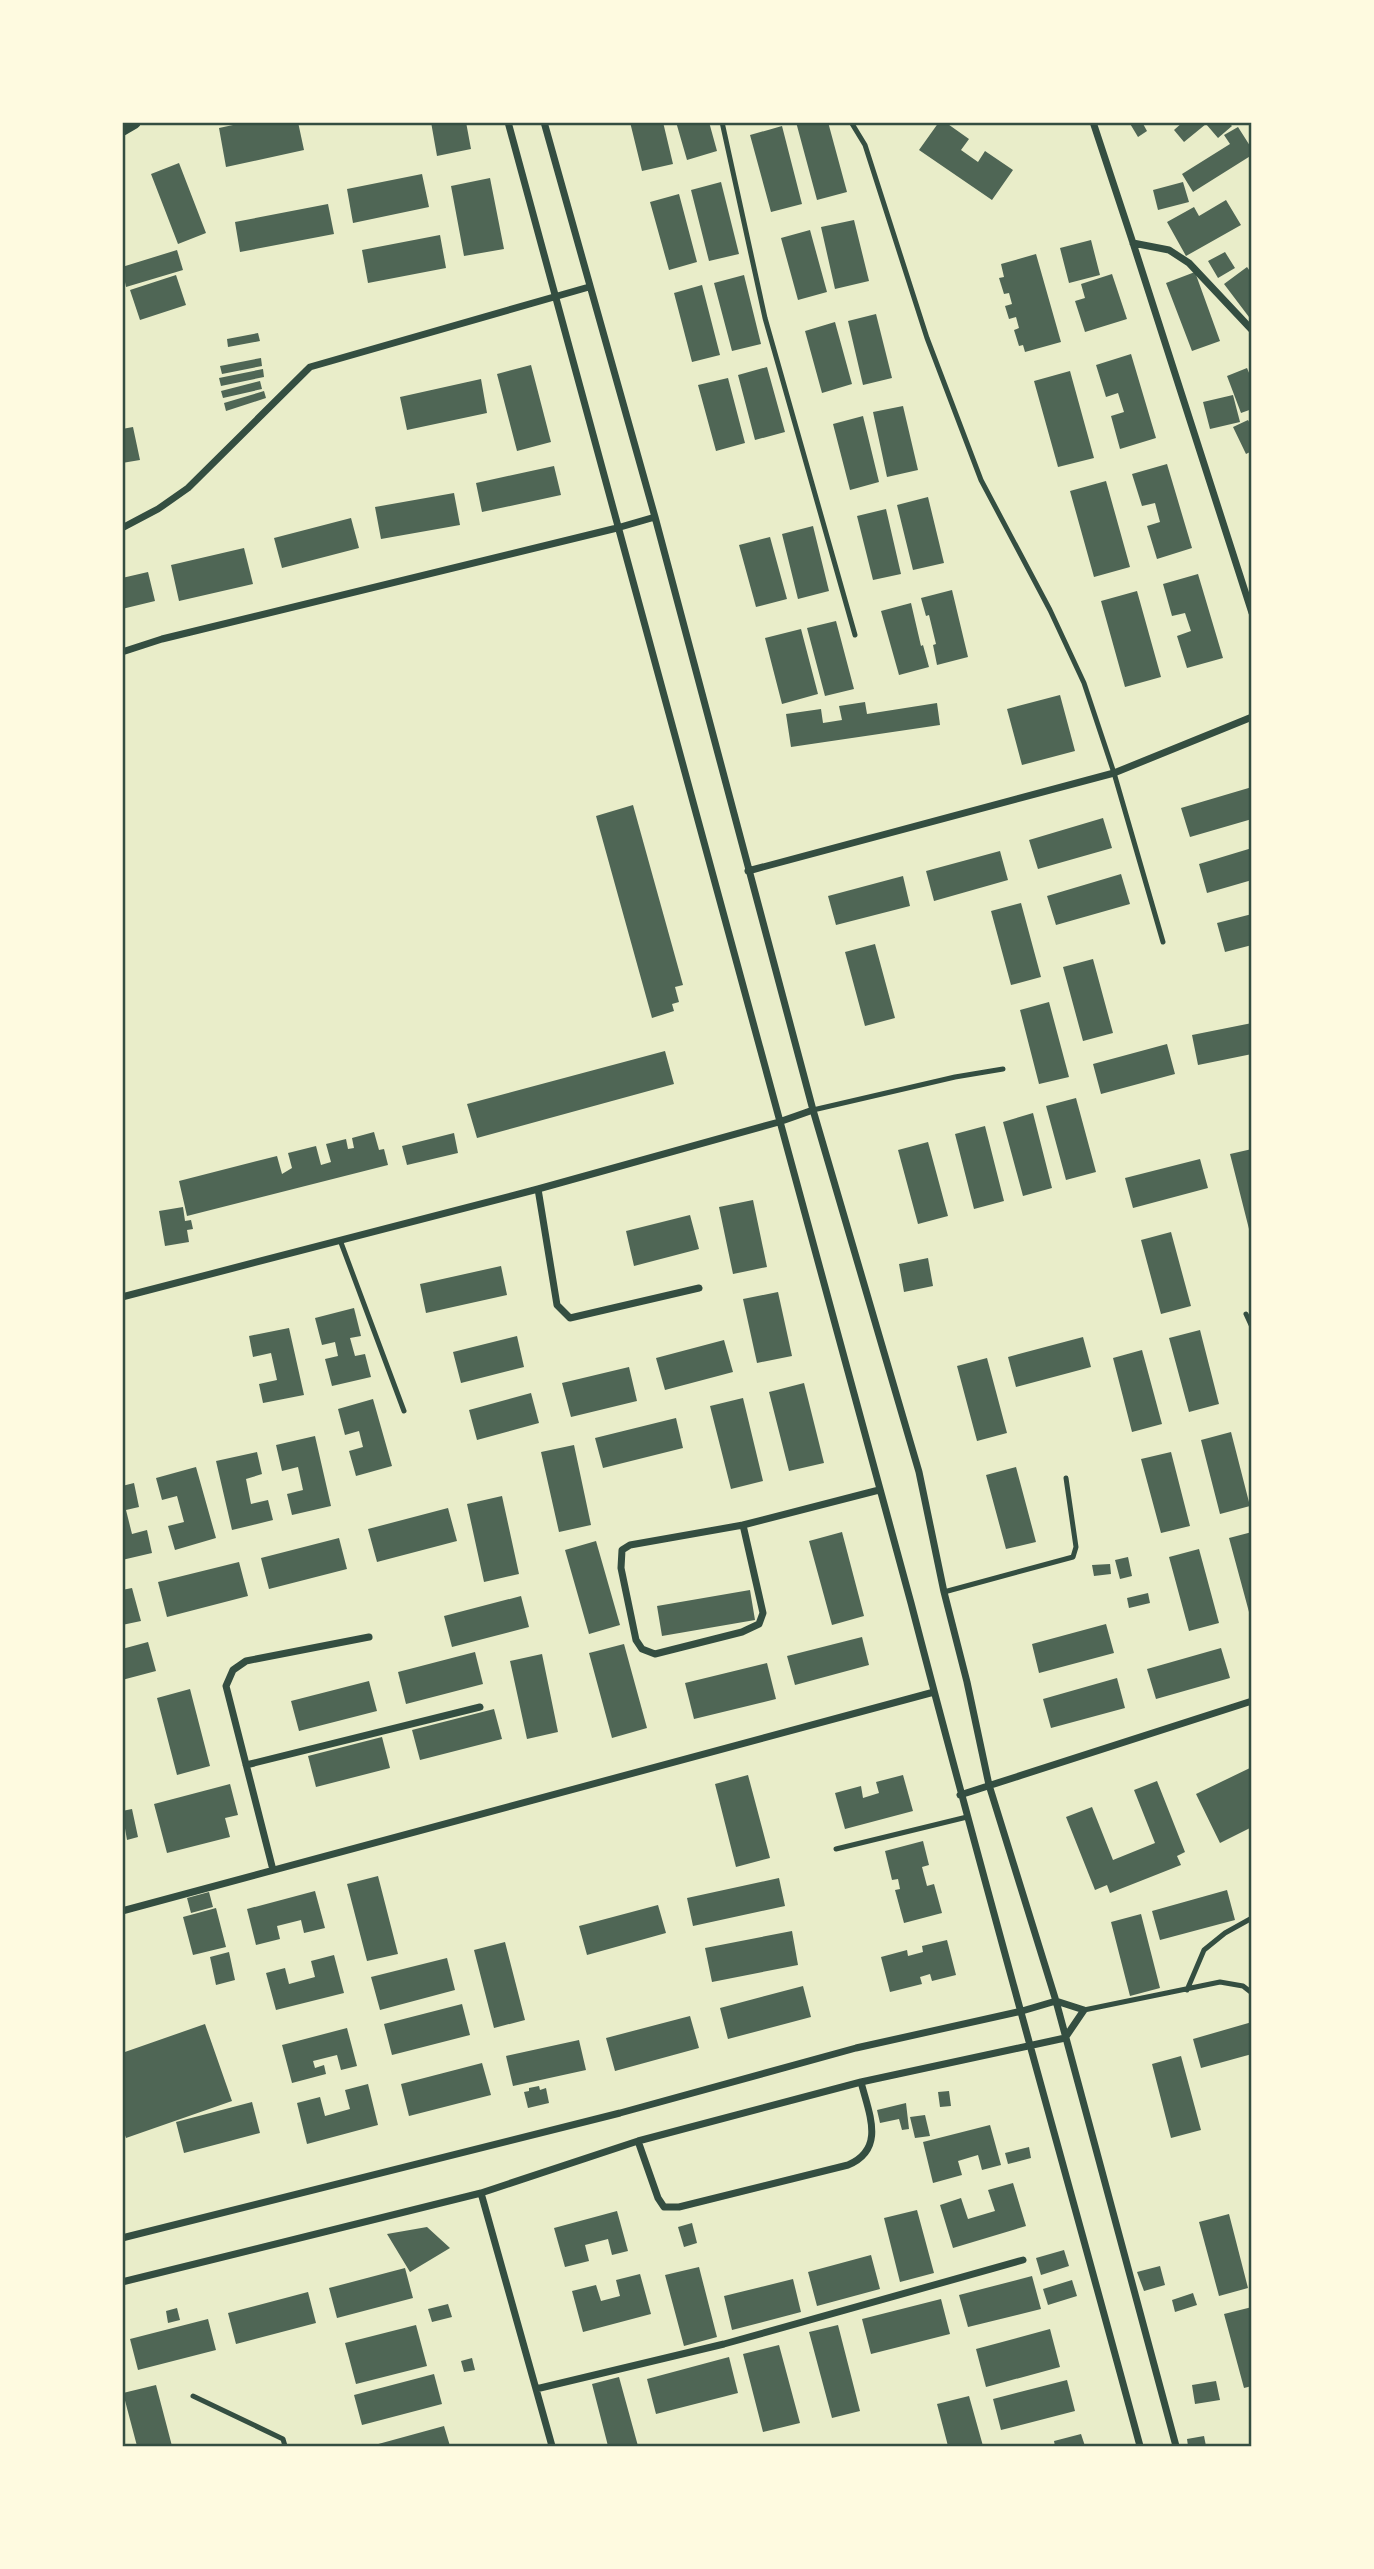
<svg xmlns="http://www.w3.org/2000/svg" width="1374" height="2569" font-family="Lato,sans-serif">
<style>
.building{fill:#4f6655}
.lines{fill:none;stroke-linecap:round;stroke-linejoin:round}
.service{stroke:#344e41;stroke-width:5}
.minor{stroke:#344e41;stroke-width:7}
.secondary{stroke:#344e41;stroke-width:14}
.neatline{fill:none;stroke:#344e41;stroke-width:2.5}
</style>
<rect width="100%" height="100%" fill="#e9edc9"/>
<!-- building -->
<path class="building" d="M247,122h51l6,28 -78,17 -7,-39z
M431,122h35l5,27 -34,7z
M630,122h33l10,42 -31,7z
M676,122h33l8,29 -30,9z
M796,122h32l19,70 -30,8z
M939,122h6l24,17 -8,11 17,12 7,-11 28,19 -21,30 -73,-50z
M1129,122h13l5,9 -9,6z
M1183,122h45l4,4 -14,12 -12,-14 -22,18 -10,-12z
M782,126l20,78 -31,8 -21,-77z
M1238,127l14,22v6l-59,37 -11,-18 48,-30 -6,-9z
M179,163l27,70 -28,11 -27,-70z
M422,174l7,33 -76,16 -6,-34z
M490,178l14,71 -40,7 -13,-70z
M721,182l18,72 -30,7 -18,-71z
M1183,182l6,20 -31,8 -5,-20z
M679,194l18,68 -28,8 -19,-68z
M1226,200l15,25 -55,31 -19,-34 27,-15 5,9z
M328,204l6,30 -94,18 -5,-30z
M854,220l15,61 -34,8 -14,-62z
M810,230l17,62 -29,8 -17,-62z
M440,235l6,33 -78,15 -6,-33z
M1091,240l9,35 -31,8 -9,-35z
M177,250l6,20 -57,17 -4,-20z
M1225,252l10,16 -17,10 -10,-17z
M1036,254l25,88 -36,10 -2,-7 -4,1 -5,-16 5,-2 -3,-11 -7,2 -4,-13 7,-2 -3,-11 -5,1 -5,-16 5,-1 -3,-13z
M1247,267l5,7v47l-28,-37z
M1195,272l25,69 -28,10 -26,-68z
M1112,274l15,45 -42,13 -10,-31 10,-3 -4,-14z
M176,275l10,30 -46,15 -10,-30z
M744,275l17,69 -29,7 -18,-68z
M702,285l18,70 -28,7 -18,-69z
M876,314l16,64 -29,7 -15,-64z
M835,322l17,62 -30,9 -17,-62z
M258,333l2,8 -32,6 -1,-8z
M1131,354l25,84 -36,11 -9,-33 13,-4 -6,-19 -12,4 -10,-32z
M261,358l1,8 -40,8 -2,-8z
M531,365l20,77 -34,9 -20,-77z
M767,367l18,65 -30,8 -17,-65z
M1247,368l5,12v29l-11,4 -14,-37z
M263,369l1,8 -43,9 -2,-8z
M1070,371l24,87 -36,9 -24,-86z
M728,378l17,65 -29,8 -18,-66z
M481,379l6,34 -80,17 -7,-33z
M260,381l2,8 -39,9 -2,-7z
M264,391l2,7 -40,13 -2,-8z
M1233,395l7,27 -30,7 -7,-27z
M903,406l15,64 -31,7 -14,-65z
M863,416l16,66 -29,8 -17,-66z
M1248,420l4,7v24l-6,3 -13,-27z
M133,427l7,33 -18,3v-34z
M1167,464l25,84 -35,11 -10,-33 13,-4 -5,-19 -13,3 -10,-32z
M554,466l7,29 -79,17 -6,-29z
M1106,481l24,86 -36,10 -24,-86z
M454,493l6,32 -79,14 -6,-32z
M928,497l16,66 -31,7 -16,-65z
M886,509l15,65 -28,6 -16,-64z
M351,518l8,30 -77,20 -8,-30z
M813,526l16,65 -31,8 -16,-65z
M770,537l17,62 -31,8 -17,-62z
M244,548l9,36 -74,17 -8,-36z
M148,572l7,29 -33,8v-31z
M1198,574l25,84 -36,10 -10,-32 14,-5 -6,-18 -13,3 -9,-32z
M952,590l16,67 -31,8 -4,-20 3,-1 -7,-29 -3,1 -5,-18z
M1137,591l24,86 -36,10 -24,-86z
M911,603l10,43 2,-1 6,22 -30,8 -18,-64z
M836,621l18,68 -29,7 -18,-68z
M801,629l17,65 -36,10 -17,-66z
M1060,695l15,56 -53,14 -15,-56z
M865,702l2,12 70,-11 3,22 -149,22 -5,-33 35,-5 2,14 19,-3 -3,-14z
M1252,787v32l-62,18 -9,-29z
M633,805l50,180 -8,2 4,15 -7,2 2,7 -22,7 -56,-202z
M1103,818l9,30 -74,21 -9,-29z
M1252,848v32l-45,13 -8,-29z
M1000,851l8,29 -74,21 -8,-30z
M1121,874l9,30 -74,21 -9,-29z
M903,876l7,30 -74,19 -8,-29z
M1021,903l20,74 -30,8 -20,-74z
M1252,914v31l-27,7 -8,-29z
M875,944l20,74 -30,8 -20,-74z
M1093,959l20,74 -30,8 -20,-74z
M1049,1002l20,75 -30,7 -19,-74z
M1252,1023v31l-54,11 -6,-30z
M1167,1044l8,30 -74,20 -8,-30z
M665,1051l9,33 -197,54 -10,-34z
M1076,1098l20,74 -30,8 -20,-74z
M1033,1113l19,75 -29,8 -20,-74z
M985,1126l19,75 -30,8 -19,-75z
M374,1132l5,18 5,-1 4,16 -201,51 -8,-35 98,-25 5,18 10,-6 -4,-15 28,-7 5,19 10,-3 -5,-18 20,-5 2,10 6,-1 -2,-10z
M454,1133l4,20 -51,12 -5,-19z
M928,1142l20,74 -30,8 -20,-74z
M1252,1149v79l-3,1 -19,-75z
M1200,1159l8,29 -75,20 -8,-30z
M753,1200l14,67 -34,7 -14,-67z
M183,1207l2,14 6,-1 2,9 -6,1 2,12 -24,4 -6,-35z
M690,1215l9,34 -65,17 -8,-35z
M1171,1232l20,74 -30,8 -20,-74z
M928,1258l5,28 -29,6 -5,-28z
M501,1266l6,29 -81,18 -6,-29z
M778,1292l14,64 -35,7 -14,-64z
M354,1308l7,28 -11,2 5,18 10,-2 6,23 -39,9 -7,-27 13,-3 -3,-14 -13,3 -7,-27z
M289,1328l15,67 -41,8 -4,-19 18,-4 -6,-27 -18,4 -4,-21z
M1200,1330l19,74 -30,8 -20,-74z
M517,1336l7,31 -63,16 -8,-31z
M1083,1337l8,30 -75,20 -8,-30z
M724,1340l9,32 -68,18 -9,-32z
M1142,1350l20,74 -30,8 -19,-74z
M987,1358l20,75 -30,8 -20,-75z
M629,1367l8,34 -66,16 -9,-34z
M804,1383l20,80 -35,8 -20,-79z
M531,1393l8,30 -62,17 -8,-30z
M743,1398l20,83 -32,8 -21,-83z
M373,1399l19,67 -36,10 -7,-25 14,-4 -4,-16 -14,4 -7,-26z
M676,1418l7,30 -80,20 -8,-30z
M1231,1432l19,74 -30,8 -19,-74z
M315,1436l16,70 -39,9 -5,-21 16,-4 -5,-23 -16,4 -6,-26z
M574,1445l17,80 -32,7 -18,-80z
M257,1452l5,22 -16,5 5,25 17,-4 5,20 -41,10 -16,-69z
M1171,1452l19,74 -29,7 -20,-74z
M196,1467l20,71 -41,12 -7,-24 16,-4 -7,-26 -15,4 -6,-22z
M1016,1467l20,75 -30,7 -20,-74z
M134,1483l5,24 -13,3 6,24 15,-4 5,23 -30,7v-74z
M502,1496l17,78 -35,8 -17,-78z
M448,1508l9,33 -80,21 -9,-33z
M842,1532l22,84 -32,9 -23,-84z
M1252,1532v79l-3,1 -20,-74z
M339,1538l8,31 -78,20 -8,-31z
M596,1541l24,84 -31,9 -24,-84z
M1199,1549l20,74 -30,8 -20,-74z
M1128,1557l4,19 -12,3 -5,-19z
M239,1562l9,34 -81,21 -9,-35z
M1110,1564l1,10 -17,2 -2,-11z
M132,1588l9,33 -19,4v-35z
M750,1590l5,30 -93,16 -5,-30z
M1148,1593l2,10 -21,5 -2,-10z
M521,1596l8,31 -77,20 -8,-31z
M1106,1624l8,29 -75,20 -7,-29z
M862,1637l7,28 -74,20 -8,-29z
M148,1642l8,29 -34,9v-31z
M624,1644l23,84 -35,10 -23,-85z
M1221,1648l9,30 -74,21 -9,-30z
M475,1652l8,32 -77,20 -8,-32z
M542,1654l16,78 -31,7 -17,-78z
M767,1663l9,36 -82,20 -9,-36z
M1117,1678l8,30 -74,20 -8,-29z
M369,1681l8,30 -78,20 -8,-30z
M190,1689l20,77 -33,9 -20,-77z
M494,1709l8,30 -82,21 -8,-30z
M382,1737l8,31 -74,19 -8,-31z
M1252,1767v60l-32,16 -24,-49z
M748,1775l22,83 -34,9 -21,-83z
M903,1775l10,36 -68,18 -10,-36 26,-7 2,12 16,-5 -3,-11z
M1157,1781l28,71 -8,4 4,9 -71,28 -3,-8 -12,5 -29,-73 26,-10 21,53 42,-17 -21,-53z
M230,1784l8,31 -13,3 5,19 -63,16 -13,-49z
M132,1809l6,28 -11,3 -5,-29z
M923,1841l6,24 -7,2 5,19 7,-2 8,29 -38,10 -9,-33 5,-1 -2,-10 -6,1 -7,-29z
M378,1876l20,78 -31,7 -20,-77z
M779,1878l6,28 -92,20 -6,-28z
M1227,1890l8,30 -75,20 -8,-29z
M315,1891l10,37 -21,5 -3,-13 -24,6 3,13 -24,6 -9,-36z
M209,1892l4,15 -22,6 -4,-15z
M658,1905l8,28 -79,22 -8,-29z
M216,1908l10,39 -33,8 -10,-38z
M1141,1914l19,74 -30,8 -19,-74z
M792,1931l6,34 -86,17 -7,-34z
M947,1940l9,35 -24,6 -2,-7 -10,3 2,7 -32,8 -9,-35 26,-7 1,6 15,-4 -1,-6z
M505,1942l20,78 -31,8 -20,-78z
M229,1952l6,28 -19,5 -6,-28z
M334,1955l10,38 -68,17 -10,-37 19,-5 4,16 26,-7 -4,-16z
M447,1958l8,32 -75,20 -9,-33z
M803,1986l8,31 -83,22 -8,-31z
M462,2004l8,31 -78,20 -8,-31z
M690,2016l9,32 -84,23 -9,-33z
M1252,2022v32l-51,14 -8,-29z
M205,2024l27,77 -106,37 -4,-11v-74z
M347,2028l10,38 -16,4 -4,-15 -24,6 2,7 9,-3 2,9 -34,9 -10,-38z
M579,2040l7,30 -73,16 -7,-30z
M1181,2056l20,74 -30,8 -19,-74z
M482,2063l9,32 -82,21 -8,-32z
M368,2084l10,41 -71,19 -10,-41 23,-6 5,19 25,-7 -5,-19z
M539,2086l1,4 6,-2 3,15 -21,5 -4,-16 5,-1v-3z
M949,2091l2,15 -11,1 -2,-15z
M252,2102l8,31 -76,20 -8,-31z
M906,2103l3,26 -7,1 -3,-11 -19,4 -3,-13z
M925,2115l5,21 -15,2 -5,-21z
M990,2125l11,40 -19,5 -4,-15 -20,6 4,14 -29,8 -10,-41z
M1029,2147l2,11 -23,6 -3,-11z
M1013,2183l13,43 -73,22 -13,-43 21,-7 7,21 27,-8 -7,-21z
M917,2210l17,63 -34,9 -16,-64z
M617,2211l11,40 -16,4 -4,-16 -23,6 4,16 -24,6 -11,-39z
M1229,2214l19,74 -29,8 -20,-74z
M692,2223l5,20 -13,4 -6,-20z
M427,2227l23,21 -40,24 -23,-38z
M1064,2250l5,16 -28,9 -5,-17z
M871,2255l9,34 -63,17 -9,-34z
M1160,2266l5,19 -21,6 -7,-19z
M699,2267l18,70 -33,9 -19,-71z
M405,2268l8,30 -76,20 -8,-30z
M640,2274l11,40 -68,18 -11,-41 24,-6 5,16 19,-5 -4,-16z
M1032,2276l9,33 -73,18 -9,-32z
M793,2279l8,33 -69,18 -8,-34z
M1072,2280l5,16 -29,9 -5,-16z
M308,2292l8,31 -80,21 -8,-31z
M1193,2293l4,12 -22,7 -3,-12z
M941,2299l9,35 -79,20 -9,-35z
M448,2304l4,13 -20,5 -4,-13z
M1252,2307v79l-8,2 -20,-74z
M177,2308l3,12 -12,3 -2,-12z
M208,2319l8,31 -78,20 -8,-31z
M416,2325l11,41 -71,18 -11,-41z
M838,2325l22,86 -28,7 -23,-86z
M1050,2329l10,38 -74,20 -10,-38z
M779,2345l21,78 -37,9 -20,-78z
M729,2357l9,36 -82,21 -9,-35z
M472,2358l3,12 -11,2 -3,-11z
M434,2374l8,30 -80,21 -8,-30z
M619,2377l19,69h-30l-16,-62z
M1067,2380l8,31 -74,19 -8,-31z
M1216,2381l4,19 -25,4 -3,-19z
M156,2385l16,61h-35l-14,-53z
M969,2396l14,50h-35l-11,-42z
M444,2426l6,20h-79z
M1081,2434l4,12h-30l-1,-5z
M1204,2436l2,10h-18l-1,-7z"/>
<g class="lines">
<!-- service -->
<path class="service" d="M722,122l43,196 90,317
M851,122l14,23 62,193 54,142 69,130 34,73 30,90 49,169
M813,1110l142,-33 48,-8
M340,1240l64,171
M1246,1314l6,13
M944,1592l129,-35 3,-10 -10,-69
M836,1849l131,-32
M1187,1990l17,-40 21,-17 27,-15
M1084,2010l136,-28 23,4 9,7
M193,2396l90,43 2,7"/>
<!-- minor -->
<path class="minor" d="M508,122l403,1481c73,282 153,562 229,843
M544,122l111,395 158,593 106,362 25,120 23,90 22,103 67,216 120,445
M1093,122l40,121 119,370
M1133,243l36,7 20,13 63,67
M122,528l36,-19 30,-21 122,-121 279,-80
M122,652l40,-13 455,-111 38,-11
M748,871l366,-98 138,-56
M538,1189l19,116 13,13 129,-30
M122,1297l416,-108 241,-67 34,-12
M743,1525l20,88 -4,11 -17,8 -87,22 -13,-5 -6,-9 -15,-72 1,-18 8,-5z
M743,1525l136,-35
M246,1765l234,-58
M960,1795l292,-94
M273,1870l-47,-184 7,-16 13,-9 123,-24
M122,1911l812,-219
M638,2141l20,57 6,9h15l169,-42c38,-16 21,-51 13,-83
M481,2193l71,253
M122,2238l498,-125 236,-65 166,-37 34,-10 28,9 -19,28 -204,44 -223,59 -157,52 -359,89
M536,2389l188,-45 299,-84"/>
<!-- secondary -->
<path class="secondary" d="M122,129l12,-7"/>
</g>
<!-- border -->
<rect width="1374" height="2569" fill="none" stroke="#fefae0" stroke-width="248"/>
<rect x="124" y="124" width="1126" height="2321" class="neatline"/>
</svg>
